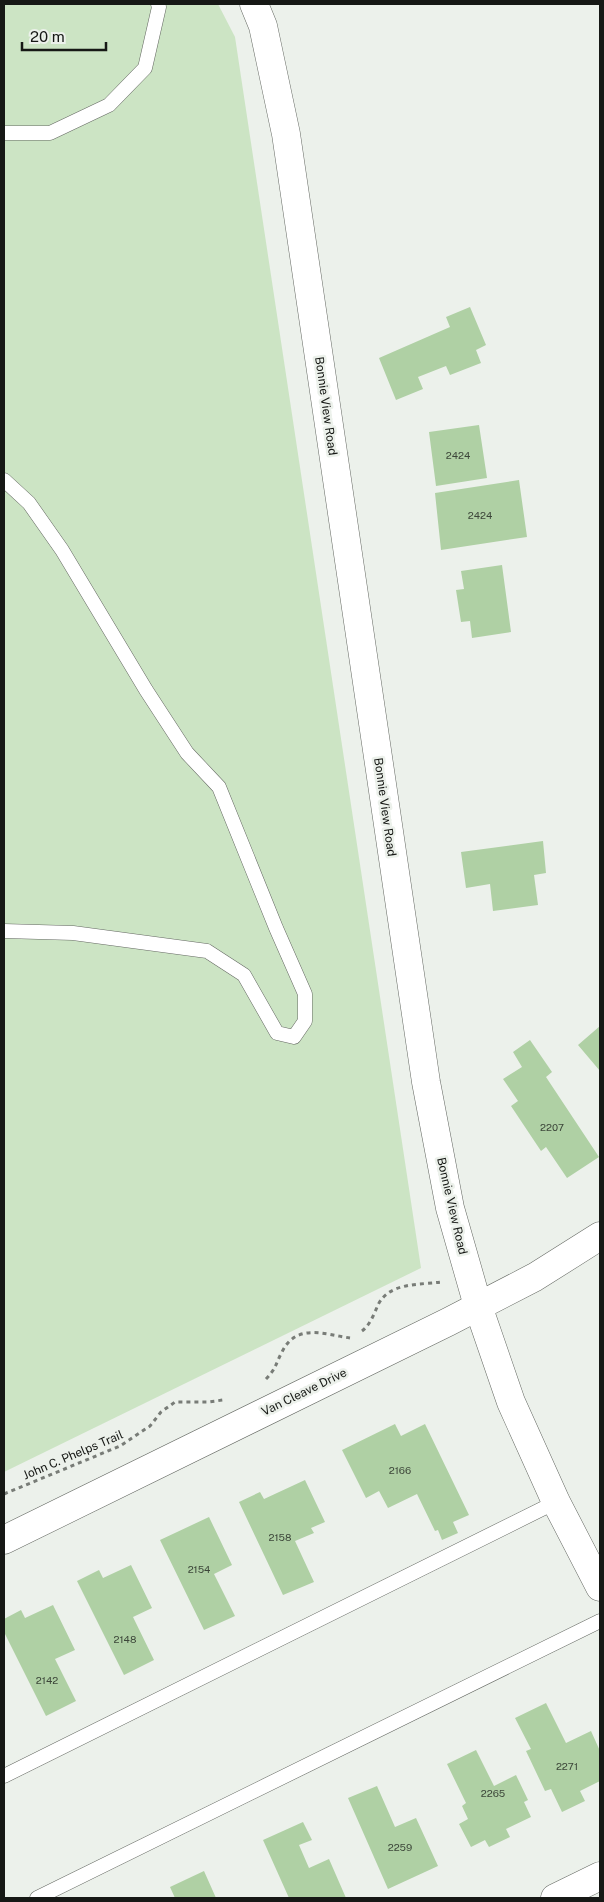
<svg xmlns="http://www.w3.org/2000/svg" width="604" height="1902" font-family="'Public Sans',sans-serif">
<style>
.green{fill:#cce4c4}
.building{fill:#afd0a4}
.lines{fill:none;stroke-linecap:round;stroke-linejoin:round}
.lane-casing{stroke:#656963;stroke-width:15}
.street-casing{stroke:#656963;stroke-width:29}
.secondary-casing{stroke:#656963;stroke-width:29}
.path{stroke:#787c77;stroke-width:3;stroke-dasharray:4 4;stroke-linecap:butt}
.lane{stroke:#fff;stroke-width:14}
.street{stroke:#fff;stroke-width:28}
.secondary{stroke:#fff;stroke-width:28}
.labels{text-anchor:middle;stroke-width:5;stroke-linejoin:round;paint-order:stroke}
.number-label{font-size:10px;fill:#3c4639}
.street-label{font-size:12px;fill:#161815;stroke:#ecf1eb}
</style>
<rect width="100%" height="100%" fill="#ecf1eb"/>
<!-- green -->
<path class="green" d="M4,4h214l17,33 186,1231 -417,204z"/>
<!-- building -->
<path class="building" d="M470,307l16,38 -10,5 5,13 -31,12 -4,-9 -28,11 5,12 -27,11 -17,-42 71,-31 -4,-10z
M479,425l8,53 -51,8 -7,-54z
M519,480l8,57 -86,13 -6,-57z
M502,565l9,67 -39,6 -2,-17 -9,1 -5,-32 8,-1 -3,-18z
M543,841l3,32 -12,2 4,30 -45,6 -3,-27 -24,4 -5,-36z
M600,1026v45l-22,-26z
M530,1040l22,32 -6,5 53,80 -32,21 -21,-31 -5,4 -30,-45 7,-5 -15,-22 19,-12 -9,-15z
M395,1424l6,12 24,-12 44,91 -16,7 5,11 -16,7 -4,-10 -3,1 -18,-37 -29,14 -9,-17 -13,7 -24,-48z
M305,1480l20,42 -14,6 3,5 -19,8 19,41 -31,13 -44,-93 21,-10 4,7z
M209,1517l23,48 -18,9 21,42 -31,14 -44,-90z
M131,1565l21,43 -19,9 21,43 -30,15 -47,-94 22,-11 4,8z
M53,1605l22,45 -20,9 21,42 -30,15 -42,-84v-13l17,-9 4,8z
M546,1703l20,40 25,-12 9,20v30l-20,10 5,10 -23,11 -11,-23 -6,2 -19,-40 5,-2 -16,-31z
M476,1750l18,36 22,-11 12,25 -4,2 7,15 -25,12 4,8 -21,10 -4,-7 -14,7 -12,-23 9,-5 -6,-13 4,-3 -19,-39z
M377,1786l18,41 21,-9 22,48 -50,23 -40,-91z
M303,1822l9,18 -13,5 10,23 20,-9 17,39h-57l-26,-58z
M204,1871l12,27h-41l-5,-11z"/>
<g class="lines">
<!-- lane casing -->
<g class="lane-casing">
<path id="lane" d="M4,133h46l59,-28 36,-37 14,-61 -1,-3
M4,480l25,23 33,47 84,140 41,63 32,34 57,141 29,66v27l-11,16 -17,-4 -33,-58 -37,-24 -134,-18 -69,-2
M4,1776l552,-274
M37,1898l563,-277"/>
</g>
<!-- street casing -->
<g class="street-casing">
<path id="street" d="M4,1540l444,-218 87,-45 65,-41
M555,1898l45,-22"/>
</g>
<!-- secondary casing -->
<g class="secondary-casing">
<path id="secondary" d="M254,4l9,22 23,108 140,948 24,126 28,98 33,96 45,100 44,85"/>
</g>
<!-- path -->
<path class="path" d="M362,1331c8,-6 12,-17 16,-26 11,-23 42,-20 63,-23
M266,1379c11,-12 9,-14 16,-27 14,-29 42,-18 68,-14
M4,1494l116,-48 30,-20 11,-14 14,-10h33l15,-2"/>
<!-- lane -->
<use href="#lane" class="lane"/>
<!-- street -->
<use href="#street" class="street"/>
<!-- secondary -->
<use href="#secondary" class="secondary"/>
</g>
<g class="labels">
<!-- number labels -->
<g class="number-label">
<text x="458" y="459">2424</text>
<text x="480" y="519">2424</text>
<text x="552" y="1131">2207</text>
<text x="400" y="1474">2166</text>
<text x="280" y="1541">2158</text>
<text x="199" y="1573">2154</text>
<text x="125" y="1643">2148</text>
<text x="47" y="1684">2142</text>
<text x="567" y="1770">2271</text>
<text x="493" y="1797">2265</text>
<text x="400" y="1851">2259</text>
</g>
<!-- street labels -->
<g class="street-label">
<text transform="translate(326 406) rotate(82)" y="4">Bonnie View Road</text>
<text transform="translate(385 807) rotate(82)" y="4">Bonnie View Road</text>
<text transform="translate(452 1206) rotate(77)" y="4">Bonnie View Road</text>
<text transform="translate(304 1392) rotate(-26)" y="4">Van Cleave Drive</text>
<text transform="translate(73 1455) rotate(-23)" y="4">John C. Phelps Trail</text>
</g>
</g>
<!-- border -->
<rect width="604" height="1902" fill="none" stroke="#161815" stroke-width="10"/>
<!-- scale -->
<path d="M22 42v8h84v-8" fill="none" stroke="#161815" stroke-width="2.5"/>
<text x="30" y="42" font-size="15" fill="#161815" stroke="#ecf1eb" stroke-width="4" paint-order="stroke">20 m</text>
</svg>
